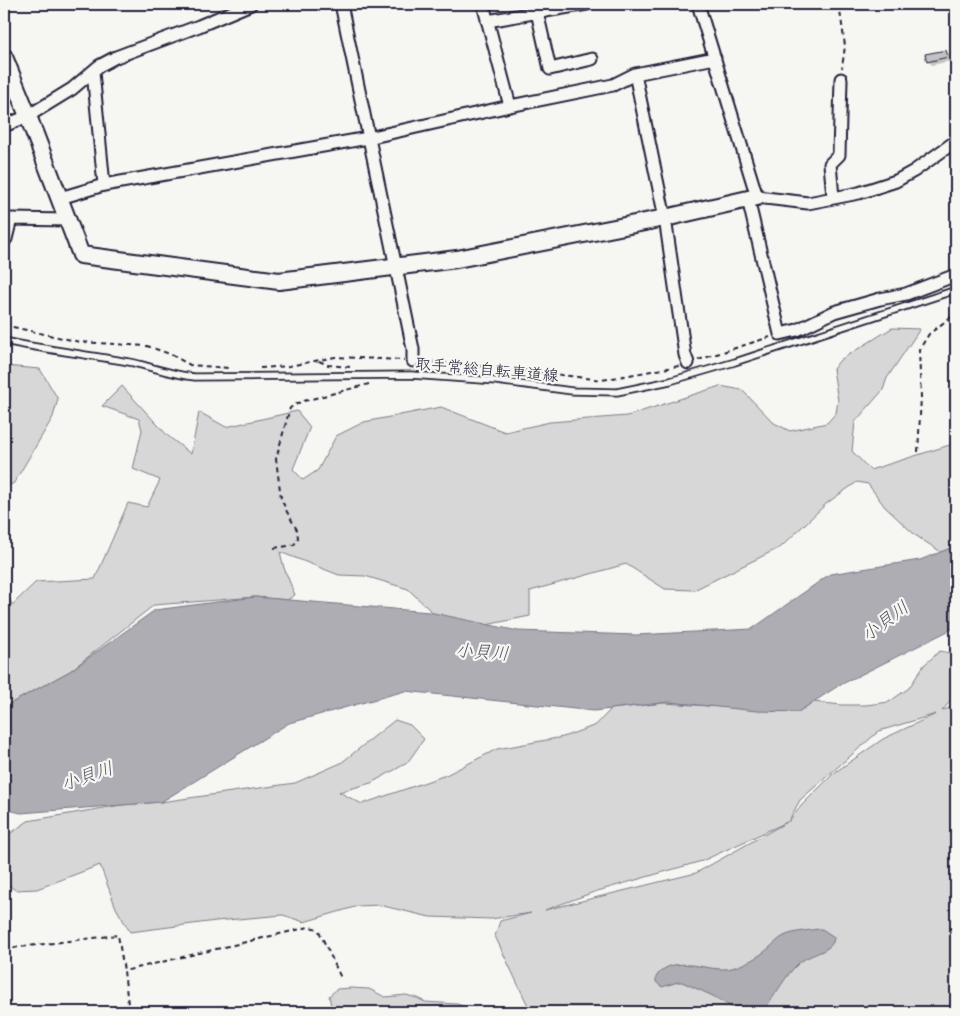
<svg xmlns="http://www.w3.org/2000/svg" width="960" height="1016" font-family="Sriracha,'Klee One',sans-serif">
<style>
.green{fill:#d7d7d7;stroke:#7c7c89;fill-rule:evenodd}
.water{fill:#adadb3;stroke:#757583}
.shadow{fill:#0003}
.building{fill:#c2c2c4;stroke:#22223b}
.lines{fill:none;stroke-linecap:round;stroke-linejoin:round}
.lane-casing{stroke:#22223b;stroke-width:9}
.street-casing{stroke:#22223b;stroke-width:15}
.secondary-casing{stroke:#22223b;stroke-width:20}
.path{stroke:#22223b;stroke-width:2;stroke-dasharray:5 4;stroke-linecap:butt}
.lane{stroke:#f6f6f2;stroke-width:5.5}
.street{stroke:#f6f6f2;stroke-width:11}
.secondary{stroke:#f6f6f2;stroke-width:16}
.labels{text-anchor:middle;stroke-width:4.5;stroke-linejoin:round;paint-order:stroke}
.street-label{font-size:16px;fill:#22223b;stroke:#f6f6f2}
.water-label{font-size:18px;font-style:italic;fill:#535365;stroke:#f6f6f2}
</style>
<rect width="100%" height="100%" fill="#f6f6f2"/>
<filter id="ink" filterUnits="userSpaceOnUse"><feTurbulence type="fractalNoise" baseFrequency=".02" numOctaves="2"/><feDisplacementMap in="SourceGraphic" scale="10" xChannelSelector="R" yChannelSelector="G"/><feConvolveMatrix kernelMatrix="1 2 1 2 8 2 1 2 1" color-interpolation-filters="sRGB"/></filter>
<g filter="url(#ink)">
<!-- green -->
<path class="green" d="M892,328l28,1 -33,49 -4,12 -28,32 -3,29 18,19 86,-27v103l-15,6 -26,-17 -30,-28 -17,-23 -11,-2 -30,21 -46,44 -87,43 -29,-1 -39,-25 -96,27v25l-44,9 -52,-11 -26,-25 -43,-13 -26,-1 -59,-23 4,16 11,27 -8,5 -32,-3 -101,8 -84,66 -62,34 -4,-1v-122l8,23 24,-23 59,-3 33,-76 19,4 13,-27 -27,-11 9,-39 -3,-11 -37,-13 20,-20 46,50 23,18 8,-42 27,15 71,-16 13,16 -17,42 10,11 15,-10 18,-34 28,-14 77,-15 64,25 45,-10 77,-6 93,-30 22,4 32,33 16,8 37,-8 9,-10 2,-12 -5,-32 7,-9z
M4,366l36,3 18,30 -5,18 -39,66 -10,5v16z
M940,651l16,3v40l-14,17 14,-6v307h-425l-36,-76 5,-15 31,-8 -40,6 -61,-2 -51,-12 -21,1 -54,16 -21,-7 -67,6 -86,11 -14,-24 -16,-43 -63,24 -22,1 -11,-9v-43l24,-17 93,-16 40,-3 134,-19 46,-20 54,-43 15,5 14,14 -17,24 -36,20 -32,9 23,12 84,-29 51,-26 66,-12 33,-12 15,-16 53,-6 134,9 15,-10 29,3h24l23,-3 20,-14 15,-23zM936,714l-53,25 -49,34 -32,32 -14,17 12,-22 79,-69zM787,822l-91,51 -151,37 49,-18 108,-31z
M351,988l18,1 16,8 21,-2 11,3 8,4 32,2 9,3 4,5h-121l-18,-6 -2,-10 8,-7z"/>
<!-- water -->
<path class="water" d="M956,546v81l-118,59 -40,26 -41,-1 -88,-9 -75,9 -189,-20 -116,32 -128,79 -140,11 -17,-4v-102l66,-36 85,-61 100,-13 174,15 89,19 118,4 116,-6 78,-55 90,-14z
M818,929h4l12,8c0,15 -24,16 -35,26 -14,12 -23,33 -36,47h-27l-23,-14 -31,-14h-4l-16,5 -6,-5v-5c17,-26 53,-3 76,-9 13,-4 27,-11 37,-20 5,-4 9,-9 15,-12 11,-5 23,-5 34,-7z"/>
<!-- shadow -->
<path class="shadow" d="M946,51l4,4 1,6 -19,4 -4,-4z"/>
<!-- building -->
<path class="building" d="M946,50l2,7 -21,5 -2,-8z"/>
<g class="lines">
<!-- lane casing -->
<g class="lane-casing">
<path id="lane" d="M4,341c43,9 87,14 130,22 21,5 40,12 61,14l216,-2 85,6 76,10 45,1 53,-11 65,-19 221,-72"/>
</g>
<!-- street casing -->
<g class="street-casing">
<path id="street" d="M341,4l72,345v12
M483,4l27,102
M698,4l59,193 51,6 51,-10 37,-12 18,-10 42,-30
M537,12l13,57 42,-10
M487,21l100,-17
M93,72l11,113
M635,74l30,144 20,137 3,8
M4,126l24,-10 44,-27 27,-23 17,-9 83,-31 52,-22
M833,197l-3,-33 9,-9 2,-76
M60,198l44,-13 264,-47 142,-32 103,-21 22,-11 80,-16
M748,199l32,135 17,-4 37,-18 46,-13 26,-5 50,-19
M4,238l2,1 5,-20 56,1"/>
</g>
<!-- secondary casing -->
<g class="secondary-casing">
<path id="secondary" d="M4,57l24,59 53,139 198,26 178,-22 208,-41 92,-21"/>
</g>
<!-- path -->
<path class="path" d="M839,4l6,42 -3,22
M4,325l76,17 67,4 23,8 20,11 38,3
M698,360l72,-23
M319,361l9,4 22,2
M424,361l89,8 89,11 77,-14
M260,368l29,-2 46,-9 69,3
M918,452l3,-55 -2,-47 10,-16 27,-21
M274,548l20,-3 4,-7 -1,-8 -11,-20 -5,-12 -5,-39 14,-51 10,-6 69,-18
M4,949l114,-14 6,36
M129,1012l-5,-41 185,-44 9,2 23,49"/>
<!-- lane -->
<use href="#lane" class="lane"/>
<!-- street -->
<use href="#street" class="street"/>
<!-- secondary -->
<use href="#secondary" class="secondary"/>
</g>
</g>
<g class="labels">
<!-- street labels -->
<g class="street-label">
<text transform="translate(487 369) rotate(5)" y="6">取手常総自転車道線</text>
</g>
<!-- water labels -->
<g class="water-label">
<text transform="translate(885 621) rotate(-37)" y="6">小貝川</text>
<text transform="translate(482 652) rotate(4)" y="6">小貝川</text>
<text transform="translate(87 776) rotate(-19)" y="6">小貝川</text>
</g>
</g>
<!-- margin -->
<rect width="960" height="1016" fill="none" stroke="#f6f6f2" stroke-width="20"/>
<rect x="10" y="10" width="940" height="996" fill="none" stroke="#22223b" stroke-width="2" filter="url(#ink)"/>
</svg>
